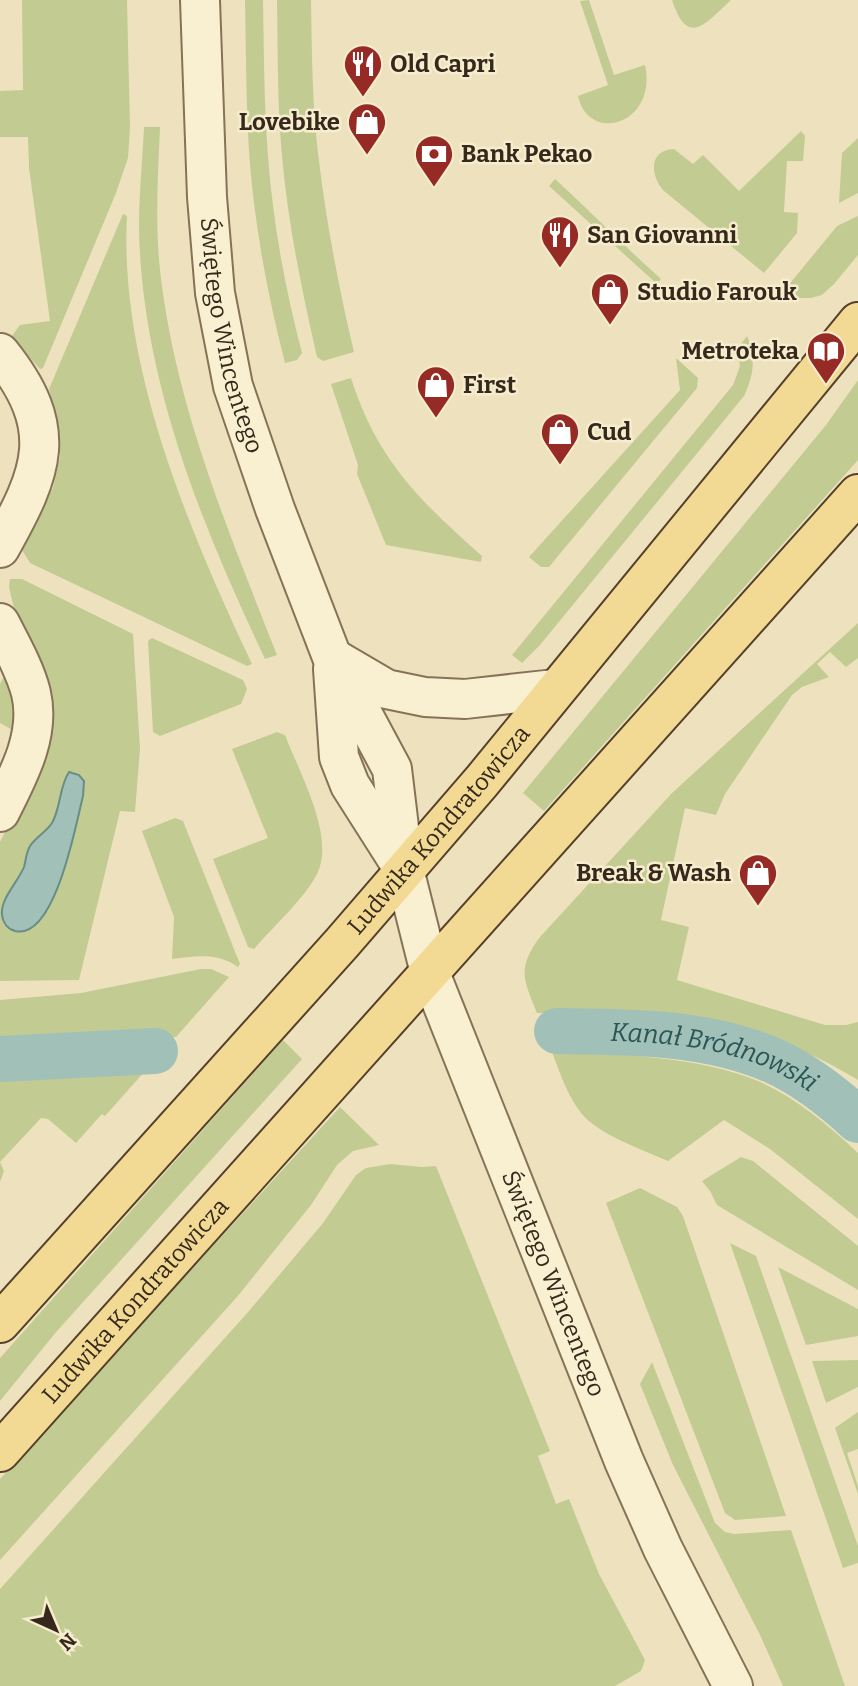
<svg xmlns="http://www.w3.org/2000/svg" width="858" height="1686" font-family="Bitter,serif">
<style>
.green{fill:#c2cc92}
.water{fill:#a1c0b8;stroke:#698d86;stroke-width:2}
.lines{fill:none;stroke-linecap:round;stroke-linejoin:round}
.canal{stroke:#a1c0b8;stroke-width:46}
.minor-casing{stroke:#867357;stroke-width:42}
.major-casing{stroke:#54402b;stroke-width:42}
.minor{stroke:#f9efd1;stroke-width:38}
.major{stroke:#f3da94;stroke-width:38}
.labels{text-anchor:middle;stroke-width:5;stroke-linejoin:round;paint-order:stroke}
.poi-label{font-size:24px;font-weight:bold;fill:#36291c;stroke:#f6ecce;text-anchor:start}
.street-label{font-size:24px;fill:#36291c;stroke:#f6ecce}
.water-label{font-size:26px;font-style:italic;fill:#2a5655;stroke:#f6ecce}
</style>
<rect width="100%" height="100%" fill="#eee2be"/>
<!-- green -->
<path class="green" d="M22,0h105l3,127 -2,31 -12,35 -73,175 -3,1 -29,-32 9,-12 30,-4 -21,-153 -1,-31h-28v-46l23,-1z
M245,0h18c1,52 1,104 5,156 5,67 17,132 34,197l-5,7 -12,3c-18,-70 -31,-140 -36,-212 -3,-50 -3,-101 -4,-151z
M277,0h34c1,54 1,108 8,161 8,65 20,128 35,191l-31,9 -6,-4c-15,-66 -29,-133 -35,-201 -5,-52 -4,-104 -5,-156z
M589,0l25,75 31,-10c13,59 -56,80 -67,31l30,-11 -28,-84z
M672,0h59c-26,24 -43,48 -59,0z
M144,127h16c-2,47 -5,96 0,143 15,135 68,260 117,385l-12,4c-60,-127 -116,-262 -125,-404 -3,-42 2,-86 4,-128z
M801,131l4,5 -2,25h-16l-3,51 14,1 -1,20 -33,40 -100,-82c-14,-15 -16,-41 10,-42l19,15 10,-9 36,36z
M858,138v55l-19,10 3,-50z
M555,179c36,33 70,68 106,100l-4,5 -108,-98z
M123,214l4,2c-8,151 62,314 125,448l-5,2 -217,-103 -8,-13 31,-62 7,-31 -1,-30 -10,-38z
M858,216v39l-24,29 -12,11 -11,3h-33l59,-72z
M747,336c9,21 7,39 -3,60l-204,249 -18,18 -10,-8 221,-270 7,-19 -3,-17z
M676,358l22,20 -1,10 -148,179h-8l-12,-10 151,-167z
M351,378c26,82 69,123 131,178l-1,6 -95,-17 -29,-71 1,-9 -27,-81z
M858,380v80l-314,351 -21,-18 303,-368z
M10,579h12l111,55 7,115 -5,63 -15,-1 -41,169 -79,1v-139l26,-53 -26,-9v-16l16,-32 -16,-9v-39l10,-20 7,-43 -8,-34z
M858,623v35l-12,9 -16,-15 -13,12 12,13 -27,10 -10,8 -67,99 -9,21 -31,-7 -24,112 28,7 -12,53 148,45h21l12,-3v58c-96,-61 -211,-68 -321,-67 -14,-34 -20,-45 3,-76l132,-144z
M152,638l91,42 4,9 -6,15 -81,32 -7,-4 -5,-91z
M277,732l8,3c14,37 51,102 32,139 -12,24 -45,54 -63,75l-6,-2 -35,-88 55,-21 -36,-89z
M175,818l8,3 57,143 -2,3c-21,-15 -42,-11 -66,-8l2,-42 -32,-86z
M201,969h10l18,8 -53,60 -176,1v-38l81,-7z
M283,1040l19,19 -245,272 -57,70v-43z
M552,1052c61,1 150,5 206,29 38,17 70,44 100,72v66l-88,-70 -46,-29 -56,41c-27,-12 -69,-26 -87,-48 -14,-18 -21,-40 -29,-61z
M146,1070l-41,46 -3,-2 -26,29 -28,-24 -7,-1 -41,44 4,9 -4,11v-102z
M340,1107l39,38 -26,6 -16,14 -26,40 -74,92 -237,263v-81z
M741,1157l12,4 105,85v44l-141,-85 -7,-14 -8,-10z
M390,1164l32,3 14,-1 114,285 -12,5 18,48 13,-5 30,75 46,86 -4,11 -26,15h-615v-97l249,-278 74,-88 33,-48 10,-7z
M640,1188l37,19 6,9 103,300 -51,4 -10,-7 -119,-310z
M730,1243l26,13 102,290v17l-15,5z
M778,1267l80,42v27l-52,9z
M858,1360v27l-32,16 -14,-42z
M652,1362l63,161 10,9 9,2 57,-4 54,156h-62l-23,-51 -87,-170 -33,-81z
M858,1412v37l-11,4 11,33v8l-23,-66z"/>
<!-- water -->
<path class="water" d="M69,772l10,3 5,6 -1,15c-7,28 -28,145 -68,135 -7,-2 -12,-8 -13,-16 -2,-16 16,-33 22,-48 2,-7 2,-14 6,-21 6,-9 16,-14 22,-23 9,-16 7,-36 17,-51z"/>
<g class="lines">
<!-- canal -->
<g class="canal">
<path id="s1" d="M557,1031c73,1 149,0 217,30 31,14 59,36 84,59"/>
<path d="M0,1059l155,-8"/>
</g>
<!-- minor casing -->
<g class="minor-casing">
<g id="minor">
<path id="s2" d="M200,0l7,197 8,96 18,93 42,123 57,148 60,112 12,100 26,104 194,488 39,88 70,137"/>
<path d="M0,353c61,76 43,118 0,195"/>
<path d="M0,623c11,22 25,46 31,70 10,42 -13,83 -31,119"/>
<path d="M333,658l53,31 39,8 40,2 90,-10"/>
<path d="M333,669l6,88 11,28 49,77"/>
</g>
</g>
<!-- major casing -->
<g class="major-casing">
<g id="major">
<path id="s3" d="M0,1323l342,-380 140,-162 376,-459"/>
<path id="s4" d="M0,1452l858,-958"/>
</g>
</g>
<!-- minor -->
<use href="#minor" class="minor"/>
<!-- major -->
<use href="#major" class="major"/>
</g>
<!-- icons -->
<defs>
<g id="restaurant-pin" transform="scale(2.0125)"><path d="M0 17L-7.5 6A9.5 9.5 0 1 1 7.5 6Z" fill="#962b26" stroke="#f6ecce"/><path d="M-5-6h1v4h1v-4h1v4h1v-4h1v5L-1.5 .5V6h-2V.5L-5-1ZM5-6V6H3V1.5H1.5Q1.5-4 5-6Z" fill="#fff"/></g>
<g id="shop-pin" transform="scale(2.0125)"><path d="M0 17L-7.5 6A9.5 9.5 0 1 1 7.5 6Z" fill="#962b26" stroke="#f6ecce"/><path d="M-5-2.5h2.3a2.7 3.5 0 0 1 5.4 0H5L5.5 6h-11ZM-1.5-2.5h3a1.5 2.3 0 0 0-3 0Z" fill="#fff"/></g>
<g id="bank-pin" transform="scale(2.0125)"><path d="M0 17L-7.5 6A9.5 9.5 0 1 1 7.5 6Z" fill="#962b26" stroke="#f6ecce"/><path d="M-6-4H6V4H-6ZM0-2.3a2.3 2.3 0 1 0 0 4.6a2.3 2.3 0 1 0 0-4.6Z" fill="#fff"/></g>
<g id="library-pin" transform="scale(2.0125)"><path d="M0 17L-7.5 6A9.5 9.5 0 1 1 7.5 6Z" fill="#962b26" stroke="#f6ecce"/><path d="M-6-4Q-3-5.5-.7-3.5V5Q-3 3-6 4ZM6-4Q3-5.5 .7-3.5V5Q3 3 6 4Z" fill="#fff"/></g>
</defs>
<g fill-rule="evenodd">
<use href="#restaurant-pin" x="363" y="64"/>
<use href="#shop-pin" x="367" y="122"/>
<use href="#bank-pin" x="434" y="154"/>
<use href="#restaurant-pin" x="560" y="235"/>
<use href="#shop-pin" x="610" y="292"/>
<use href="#library-pin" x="826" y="351"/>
<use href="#shop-pin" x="436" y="385"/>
<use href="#shop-pin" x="560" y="432"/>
<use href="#shop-pin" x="758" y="873"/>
</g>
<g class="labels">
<!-- poi labels -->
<g class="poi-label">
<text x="390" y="72">Old Capri</text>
<text x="340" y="130" text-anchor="end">Lovebike</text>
<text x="461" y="162">Bank Pekao</text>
<text x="587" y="243">San Giovanni</text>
<text x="637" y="300">Studio Farouk</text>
<text x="799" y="359" text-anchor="end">Metroteka</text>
<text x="463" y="393">First</text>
<text x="587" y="440">Cud</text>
<text x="731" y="881" text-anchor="end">Break &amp; Wash</text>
</g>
<!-- street labels -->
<g class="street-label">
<text dy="8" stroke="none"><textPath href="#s2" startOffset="338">Świętego Wincentego</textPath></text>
<text dy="8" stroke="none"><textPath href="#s3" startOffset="660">Ludwika Kondratowicza</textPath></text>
<text dy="8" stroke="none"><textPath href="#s2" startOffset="1346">Świętego Wincentego</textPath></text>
<text dy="8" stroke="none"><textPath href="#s4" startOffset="203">Ludwika Kondratowicza</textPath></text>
</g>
<!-- water labels -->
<g class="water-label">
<text dy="9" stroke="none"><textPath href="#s1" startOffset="161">Kanał Bródnowski</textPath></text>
</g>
</g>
<!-- north arrow -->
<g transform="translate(56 1630) rotate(136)" stroke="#f6ecce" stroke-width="5" paint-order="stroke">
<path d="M0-5L12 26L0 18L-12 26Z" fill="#36291c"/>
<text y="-10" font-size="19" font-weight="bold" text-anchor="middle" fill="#36291c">N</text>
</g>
</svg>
